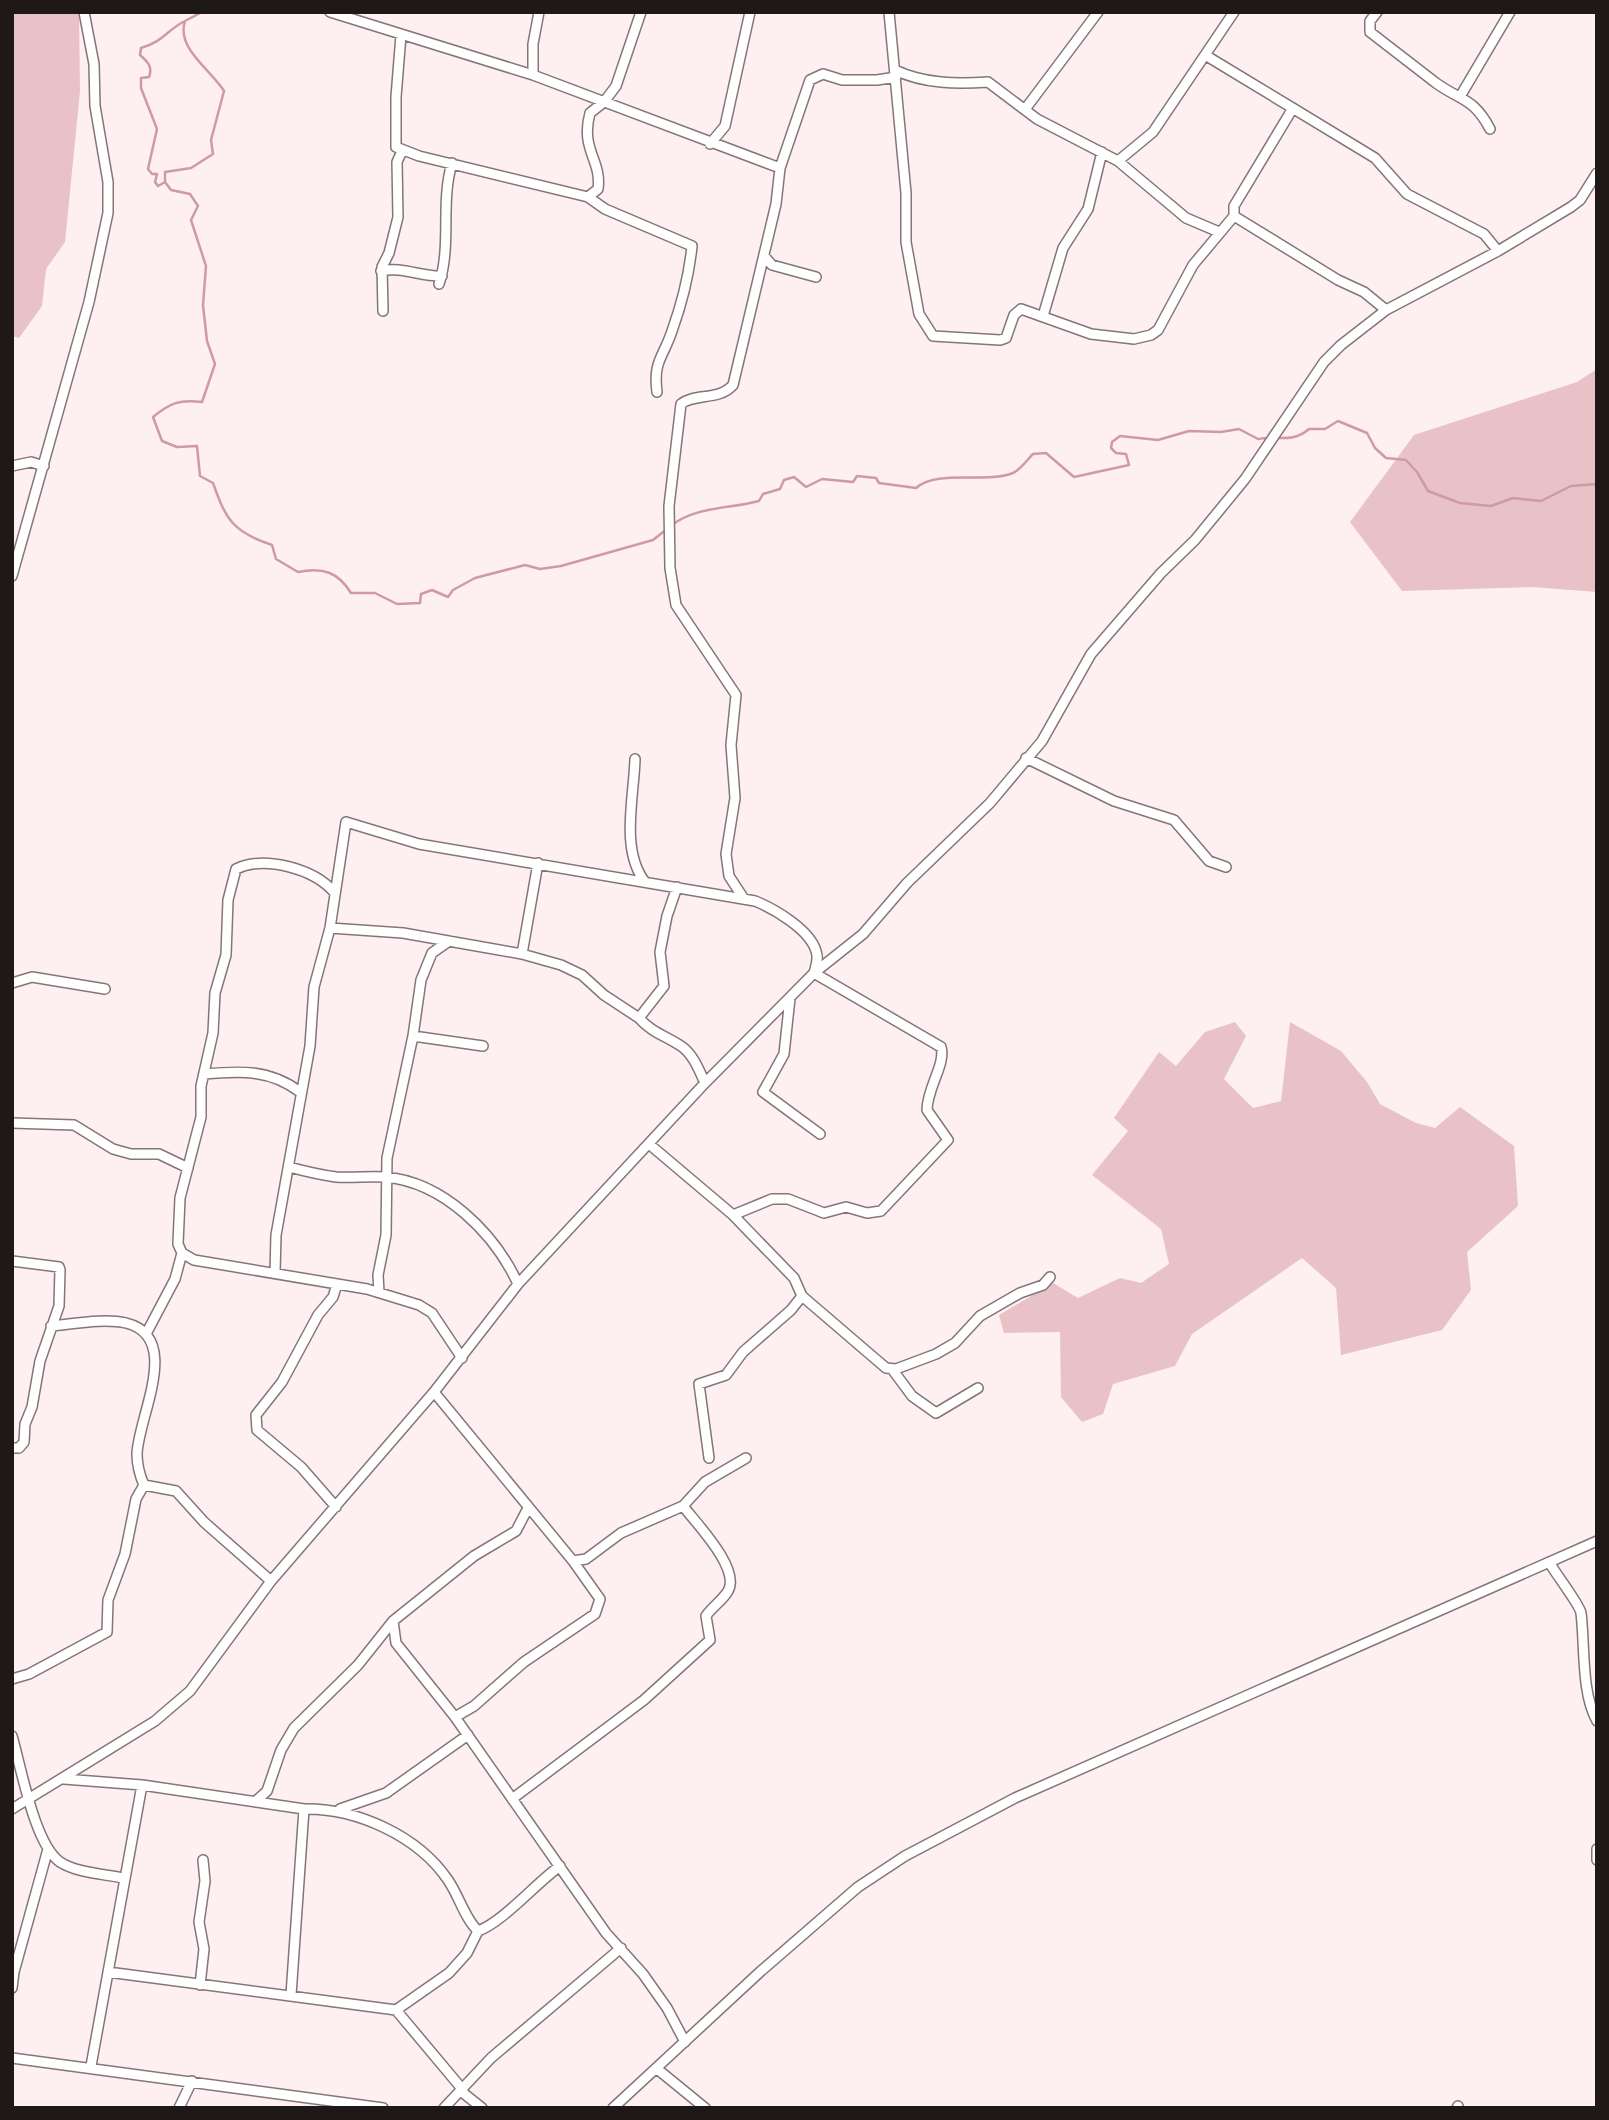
<svg xmlns="http://www.w3.org/2000/svg" width="1609" height="2120" font-family="Literata,serif">
<style>
.green{fill:#e9c2c7}
.lines{fill:none;stroke-linecap:round;stroke-linejoin:round}
.stream{stroke:#cf9ba2;stroke-width:2.5}
.street-casing{stroke:#847678;stroke-width:12}
.street{stroke:#fff;stroke-width:9}
</style>
<rect width="100%" height="100%" fill="#feeff1"/>
<!-- green -->
<path class="green" d="M12,12h67l1,79 -15,151 -19,27 -4,37 -23,32 -7,-2z
M1597,369v223l-65,-5 -130,4 -52,-69 64,-87 163,-53z
M1235,1022l11,14 -22,43 29,29 28,-7 9,-79 51,29 26,31 13,22 36,19 19,5 25,-21 54,39 4,60 -51,46 4,38 -29,40 -101,25 -5,-67 -34,-30 -110,76 -17,32 -62,18 -10,30 -21,8 -21,-25 -1,-65 -56,1 -5,-18 54,-32 25,15 42,-20 21,5 28,-19 -8,-35 -69,-54 36,-44 -14,-13 45,-66 17,14 29,-34z"/>
<g class="lines">
<!-- stream -->
<path class="stream" d="M202,12l-17,9c-9,27 25,48 39,70l-13,49 2,14 -22,14 -26,4v10l6,8 19,4 8,12 -7,14 15,46 -3,39 4,36 8,23 -13,38c-22,-3 -32,1 -49,15l9,24 15,6 20,-1 3,30 13,7c13,37 20,49 59,62l4,14 22,13c25,-5 40,0 53,21h24l22,11 23,-1 1,-9 11,-4 16,7 5,-7 22,-12 50,-13 15,4 21,-3 92,-26 14,-11
M165,182l-7,4 -3,-4 2,-8h-5l-4,-5 9,-40 -16,-41v-10l8,-1c4,-10 -1,-15 -9,-22l1,-7c23,-7 24,-16 42,-26
M672,525c25,-19 58,-16 87,-24l4,-7 17,-5 4,-9 10,-3 12,10 16,-8 31,3 4,-6 19,2 3,5 37,5c21,-19 69,-4 97,-15 7,-3 14,-13 20,-19l13,-1 28,24 55,-12 -3,-11 -10,-1 -5,-5 1,-6 8,-6 38,4 31,-9 32,1 18,-3 19,10c19,-4 34,5 51,-10h16l13,-8 29,12 8,15 11,10 20,2 11,12 11,19 32,12 31,3 22,-8 28,3 30,-15 26,-2"/>
<!-- street casing -->
<g class="street-casing">
<path id="street" d="M330,12l203,63 247,93 -4,36 -43,181c-14,16 -39,8 -52,19l-12,102 1,62 6,37 60,90 -5,50 4,53 -9,56 3,22 15,23
M889,12l17,181v49l13,72 14,22 67,4 6,-2 8,-23 7,-6 70,25 43,5 17,-4 7,-5 35,-65 41,-49 104,64 26,12 22,18
M1377,12l-7,9v11c22,17 44,34 66,51 25,18 38,15 54,46
M401,35l-5,62v50l23,9 169,41 10,-8c4,-29 -18,-39 -8,-76l14,-11 12,-16 25,-74
M1205,55l170,103 32,36 77,40 14,17
M895,70c29,14 62,14 93,12l49,37 81,42 68,57 33,14
M533,75v-31l6,-32
M1461,95l49,-83
M1026,108l72,-96
M710,144l15,-18 25,-114
M1118,161l35,-29 81,-120
M780,168l30,-88 13,-6 19,6h35l19,-3
M588,197l17,12 87,37c-3,30 -10,57 -20,85 -9,27 -19,30 -15,61
M1234,216v-10l59,-98
M764,256l8,9 44,12
M381,271c21,-5 40,6 61,5
M439,284c13,-40 1,-80 13,-121
M383,311l-1,-44 7,-14 9,-36 -1,-55 5,-11
M1043,316l20,-68 25,-39 14,-57
M12,466l19,-4 13,4
M12,576l77,-274 19,-89v-31l-13,-76 -1,-42 -10,-52
M1026,758l88,43 60,19 35,41 17,6
M635,759c-1,38 -15,91 10,123
M334,892c-20,-23 -69,-37 -98,-23l-8,31 -2,55 -11,38 -2,40 -12,53v31l-21,81 -2,46 4,9 12,7 173,29 52,16 13,8 30,45
M330,928l73,5 119,21 39,11 21,10 22,20 35,23c12,14 27,18 42,28 12,8 18,24 24,37
M522,954l16,-91
M12,983l20,-6 73,12
M790,998l-6,56 -21,38 57,42
M639,1018l25,-32 -4,-34 7,-36 10,-29
M413,1036l70,10
M204,1074c36,-3 66,-5 96,18
M12,1123l62,2 39,24 18,5h28l29,14
M649,1144l84,71 61,63 8,18 84,72 10,1 40,-15 19,-11 25,-27 40,-23 23,-8 7,-8
M289,1167c15,4 32,8 47,10 17,1 33,-1 49,0 59,5 110,57 133,107
M12,1261l47,6 1,3 -1,36 -19,55 -8,46 -7,17 -1,18 -5,6h-7
M275,1272l1,-37 34,-189 4,-59 16,-59 16,-106 73,22 336,57c20,8 55,29 61,50 3,8 0,14 -2,22l127,74c5,17 -14,41 -14,63l21,30 -67,71 -14,2 -21,-6 -22,6 -36,-14h-16l-39,16
M379,1292l-1,-17 8,-40 1,-77 26,-122 8,-56 11,-27 17,-12
M51,1326c23,-2 52,-8 75,-3 57,14 12,94 11,131 0,10 3,22 7,31l32,6 28,31 67,59
M146,1334l29,-55 7,-26
M892,1369l20,27 24,17 42,-25
M434,1392l139,169 27,38 -5,15 -71,48 -50,44 -19,11
M709,1458l-10,-74 27,-9 17,-23 48,-42 11,-14
M336,1507l-35,-40 -44,-37 -1,-15 26,-33 36,-67 15,-18 4,-13
M573,1561l13,-2 35,-26 62,-27 22,-24 41,-24
M1549,1562c6,11 31,43 32,51 4,31 0,80 16,108
M393,1621l3,22 59,74 151,216 37,41 24,34 18,34
M12,1679l17,-5 78,-42 1,-32 17,-46 11,-55 8,-14
M12,1736c9,30 22,108 48,126 17,11 44,12 63,16
M64,1779l78,6 162,24c53,-1 114,27 144,71 11,16 17,39 30,51 25,-9 58,-48 82,-65
M512,1799l132,-99 66,-60 -4,-24c6,-9 17,-16 22,-25 13,-22 -32,-68 -45,-85
M257,1800l10,-9 14,-41 13,-22 64,-63 35,-44 81,-65 42,-25 12,-23
M12,1809l143,-88 35,-30 81,-110 163,-189 84,-108 187,-201 109,-110 49,-39 44,-51 83,-80 52,-62 49,-87 70,-81 34,-33 50,-61 79,-117 17,-17 45,-35 112,-59 73,-44 9,-7 17,-27
M340,1809l46,-16 82,-58
M1597,1849v11
M108,1972l288,38 53,-37 18,-20 11,-22
M200,1985l4,-36 -5,-27 6,-41 -2,-21
M12,1988l2,-16 34,-123
M291,1995l13,-186
M396,2010l67,80
M12,2058l371,50
M91,2066l51,-281
M656,2068l49,40
M462,2092l20,16
M179,2108l13,-27
M444,2108l47,-50 130,-110
M613,2108l148,-137 97,-84 47,-31 110,-58 582,-257
M1457,2108l1,-2"/>
</g>
<!-- street -->
<use href="#street" class="street"/>
</g>
<!-- border -->
<rect width="1609" height="2120" fill="none" stroke="#1e1819" stroke-width="28"/>
</svg>
